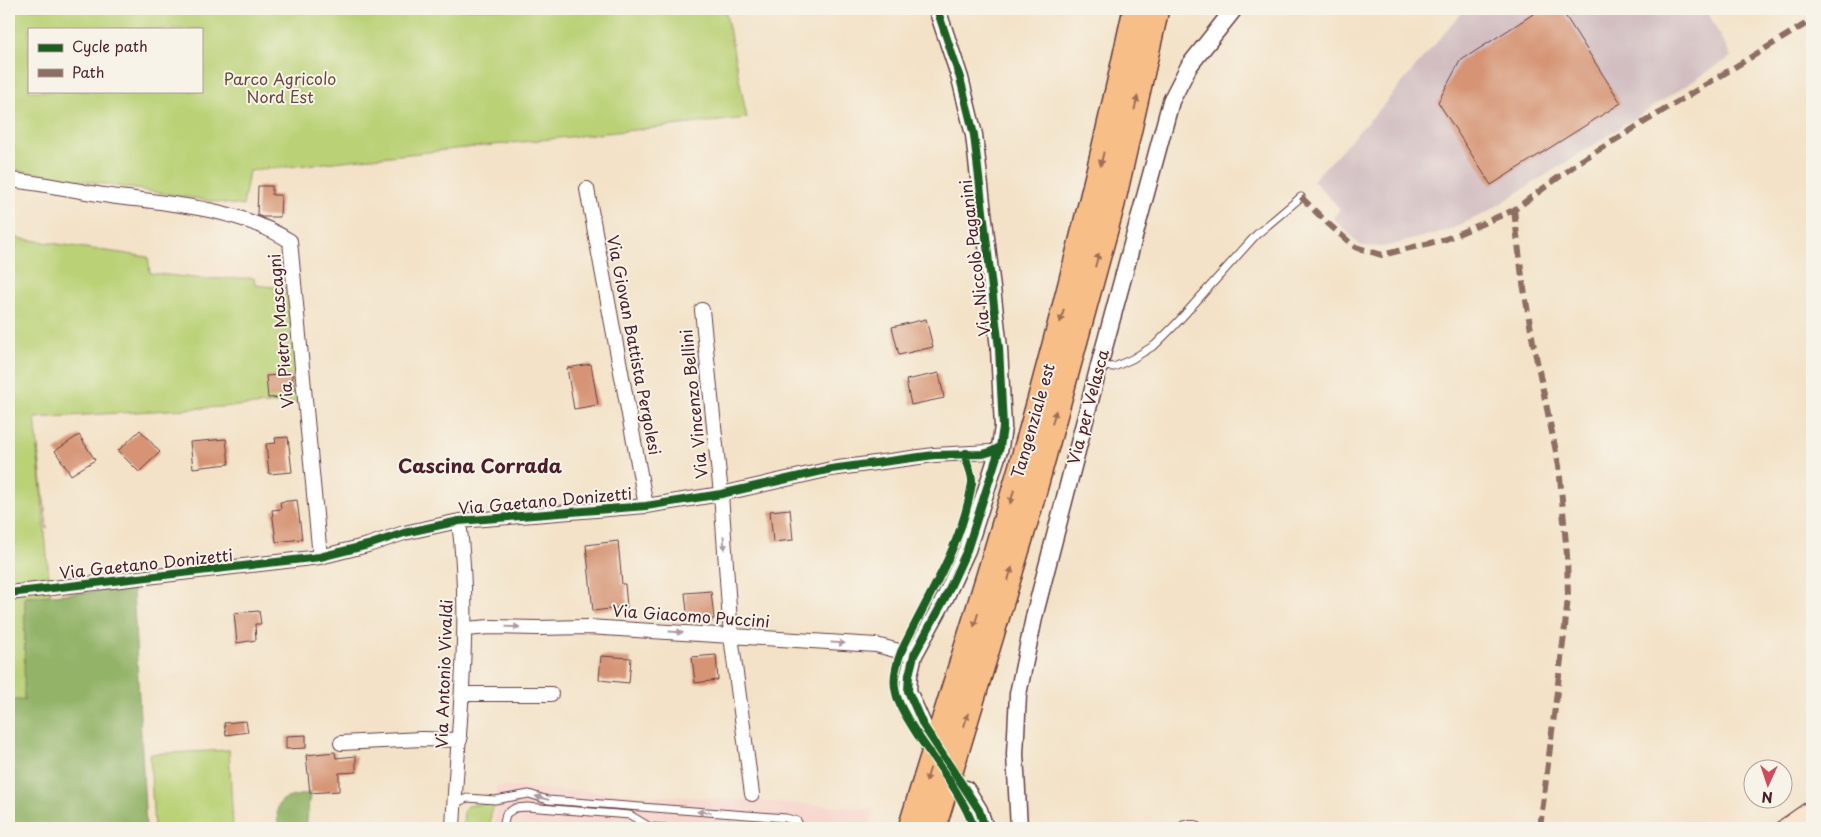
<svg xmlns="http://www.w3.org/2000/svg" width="1821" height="837" font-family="'Playpen Sans',sans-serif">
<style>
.built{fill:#f7d0c9}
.industrial{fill:#d2bec1}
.green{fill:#bad176;stroke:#827850;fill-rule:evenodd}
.forest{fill:#93b367;stroke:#6e6949}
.building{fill:#d69475}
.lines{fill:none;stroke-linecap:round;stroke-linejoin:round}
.service-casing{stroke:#633c42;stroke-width:9}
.minor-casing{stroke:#633c42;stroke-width:16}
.tertiary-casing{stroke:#633c42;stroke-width:19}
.secondary-casing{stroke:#633c42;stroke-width:21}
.motorway-casing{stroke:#633c42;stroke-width:28}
.service{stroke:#fff;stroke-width:7}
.minor{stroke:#fff;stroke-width:14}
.tertiary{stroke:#fff;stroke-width:16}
.secondary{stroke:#fce5cf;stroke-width:19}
.motorway{stroke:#f7be87;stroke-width:25}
.quiet{stroke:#8d6e63;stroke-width:6;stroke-dasharray:12 6;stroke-linecap:butt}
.cycleway-casing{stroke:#f7f3e8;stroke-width:11}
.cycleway{stroke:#1b5e20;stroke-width:8}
.oneway{fill:#a06e59}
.oneway2{fill:#ae9aa0}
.labels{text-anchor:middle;stroke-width:4;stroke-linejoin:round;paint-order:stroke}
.park-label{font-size:16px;fill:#664c3e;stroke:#f7f3e8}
.street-label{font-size:16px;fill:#4a1f2b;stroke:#f7f3e8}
.quarter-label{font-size:19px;font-weight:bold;fill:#4a1f2b;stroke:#f7f3e8}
</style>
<rect width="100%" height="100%" fill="#f7f3e8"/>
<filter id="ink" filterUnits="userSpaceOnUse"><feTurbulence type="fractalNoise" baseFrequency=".02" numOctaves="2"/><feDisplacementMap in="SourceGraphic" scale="10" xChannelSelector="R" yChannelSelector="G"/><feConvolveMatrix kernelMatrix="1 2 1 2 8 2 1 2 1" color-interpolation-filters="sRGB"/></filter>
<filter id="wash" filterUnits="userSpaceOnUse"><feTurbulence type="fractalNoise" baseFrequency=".0096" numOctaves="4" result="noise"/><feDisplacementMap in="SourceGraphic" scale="20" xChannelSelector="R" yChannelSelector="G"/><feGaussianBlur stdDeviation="1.12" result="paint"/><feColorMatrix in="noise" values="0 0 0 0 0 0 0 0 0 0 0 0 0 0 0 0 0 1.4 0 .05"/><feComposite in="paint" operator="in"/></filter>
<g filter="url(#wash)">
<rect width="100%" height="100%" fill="#f3e2c7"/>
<!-- built -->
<path class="built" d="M496,786l279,16 99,7 -6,19h-373z"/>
<!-- industrial -->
<path class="industrial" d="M1465,9h241l25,48 -245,156 -37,17 -65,17 -23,-1 -28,-28 7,-9 -27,-29 67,-71z"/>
<!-- green -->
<path class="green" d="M9,9h716l22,109 -498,53 -6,35 -234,-37zM29,29h172v62h-172z
M9,237l139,20 2,16 53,6 51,-1 1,7 37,4 11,113 -268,16 12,111 -10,-81 14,151 -42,229z
M229,750l4,78h-79l-4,-74z
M483,804h12l-4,8 -1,16h-27l1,-18 3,-4z"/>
<!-- forest -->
<path class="forest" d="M133,589l13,239h-137v-128h15l1,-103z
M310,793l-4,35h-27c-6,-32 4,-29 31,-35z"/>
<g id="blocks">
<!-- building -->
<path class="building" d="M1541,9h20l60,94 -130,82 -53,-83 22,-41z
M258,186h14v9h9l-1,22h-18l-5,-2z
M926,319l7,28 -34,8 -7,-28z
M591,364l7,41 -24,4 -7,-41z
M939,373l5,25 -33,7 -5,-25z
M292,374l2,16 -11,1 1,6 -16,1 -2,-22z
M140,430l20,22 -21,20 -21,-21z
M79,435l16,25 -24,15 -16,-24z
M288,437l4,35 -23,2 -3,-30 10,-1 -1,-5z
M226,439l3,25 -36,4 -3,-26z
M297,500l5,39 -26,3 -4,-32 9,-1 -1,-7z
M790,509l3,31 -20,2 -3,-31z
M618,541l4,43h3l2,23 -34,4 -7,-66z
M711,591l3,28 -26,2 -3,-28z
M259,611l2,13h-6l1,16 -19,3 -3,-30z
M716,655l2,25 -23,3 -3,-26z
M601,656l30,2 -2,25 -30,-3z
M246,721l2,11 -22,3 -2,-12z
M306,735v13l-20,1v-13z
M335,752l1,6 20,-2v16l-17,1v18l-29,2 -4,-38z"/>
</g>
</g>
<g filter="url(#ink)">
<use href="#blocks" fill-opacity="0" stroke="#633c42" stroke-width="1"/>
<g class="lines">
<!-- service casing -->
<g class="service-casing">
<path id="service" d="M1099,366l15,1 18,-8 23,-14 20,-20 81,-90 45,-38
M454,804l13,-6 28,2 34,-6 19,6 238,18 11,3 4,7
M503,828l3,-14 9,-6 12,-1 103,8 20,12 16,1"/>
</g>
<!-- minor casing -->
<g class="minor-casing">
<path id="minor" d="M9,180c34,3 67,11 101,16 60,8 127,11 180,45l30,316
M587,189l59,317
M702,310l19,184 10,142 21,158
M9,593l311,-36 48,-12 36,-12 55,-12 187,-15 75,-12 110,-25 103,-14 56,-3
M465,629l25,-2 47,1 51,-1 288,18 38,10
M462,694h89
M341,743l81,-4 38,1
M453,828c5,-102 19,-205 6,-307
M1185,828h10"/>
</g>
<!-- tertiary casing -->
<g class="tertiary-casing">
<path id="tertiary" d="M923,725l-15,-34 1,-16 5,-20 31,-57 22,-48 33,-103 3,-20 -4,-79 -25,-213 -14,-57 -23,-69
M966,789l13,21 6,18
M1019,828l-4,-74 3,-60 17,-81 64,-247 72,-265 18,-35 45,-57"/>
</g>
<!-- secondary casing -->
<g class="secondary-casing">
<path id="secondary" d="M1786,828l26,-18"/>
</g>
<!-- motorway casing -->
<g class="motorway-casing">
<path id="motorway" d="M911,828c45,-147 93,-293 133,-442 34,-125 65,-251 92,-377
M933,828l95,-316 84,-308 44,-195"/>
</g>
<!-- service -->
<use href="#service" class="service"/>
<!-- minor -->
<use href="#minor" class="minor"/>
<!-- tertiary -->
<use href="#tertiary" class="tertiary"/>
<!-- secondary -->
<use href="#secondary" class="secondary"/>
<!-- motorway -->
<use href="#motorway" class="motorway"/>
<!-- quiet -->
<path class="quiet" d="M1301,197l24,24 30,26 27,8 64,-16 68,-29 68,-50 230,-140
M1514,210l8,67 11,65 26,124 8,89 1,42 -3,30 -25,201"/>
<!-- cycleway casing -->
<g class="cycleway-casing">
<path id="cycleway" d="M937,9l23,69 14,57 25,213 4,79 -3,20 -33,103 -22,48 -31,57 -5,20 -1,16 15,34 56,85 6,18
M966,453c-1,10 7,19 6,30 -9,61 -45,114 -71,169 -5,13 -9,27 -5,41 3,14 13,28 21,41 20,30 45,60 57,94
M9,593l311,-36 48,-12 36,-12 55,-12 187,-15 75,-12 110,-25 103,-14 49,-1 7,-2 10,-5"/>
</g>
<!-- cycleway -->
<use href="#cycleway" class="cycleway"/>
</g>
<!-- one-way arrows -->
<defs><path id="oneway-solid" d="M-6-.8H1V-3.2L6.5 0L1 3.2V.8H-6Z" transform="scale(1.25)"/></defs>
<g class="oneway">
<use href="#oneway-solid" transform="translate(1136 103) rotate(-77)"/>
<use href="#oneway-solid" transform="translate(1102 159) rotate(103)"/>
<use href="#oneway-solid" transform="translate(1097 260) rotate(-75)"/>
<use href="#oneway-solid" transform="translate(1062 316) rotate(105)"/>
<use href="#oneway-solid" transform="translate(1054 417) rotate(-75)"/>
<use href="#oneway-solid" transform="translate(1012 497) rotate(106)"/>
<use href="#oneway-solid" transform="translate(1010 574) rotate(-73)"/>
<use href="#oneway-solid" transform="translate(976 620) rotate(107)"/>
<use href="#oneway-solid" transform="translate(966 720) rotate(-73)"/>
<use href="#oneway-solid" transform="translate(928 775) rotate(107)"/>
</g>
<g class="oneway2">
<use href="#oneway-solid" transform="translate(724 543) rotate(86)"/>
<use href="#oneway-solid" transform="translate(513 627) rotate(2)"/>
<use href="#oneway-solid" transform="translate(676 632) rotate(4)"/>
<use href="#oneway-solid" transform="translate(838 643) rotate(4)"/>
<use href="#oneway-solid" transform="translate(542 798) rotate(-165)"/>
<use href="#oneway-solid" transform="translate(704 812) rotate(-176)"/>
</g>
</g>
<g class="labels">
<!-- park labels -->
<g class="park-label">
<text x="280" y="85">Parco Agricolo<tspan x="280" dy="18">Nord Est</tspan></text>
</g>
<!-- street labels -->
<g class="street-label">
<text transform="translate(975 258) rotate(-97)" y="6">Via Niccolò Paganini</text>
<text transform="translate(281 331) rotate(-95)" y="6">Via Pietro Mascagni</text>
<text transform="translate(634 345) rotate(79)" y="6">Via Giovan Battista Pergolesi</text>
<text transform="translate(694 404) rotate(-96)" y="6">Via Vincenzo Bellini</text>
<text transform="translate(1088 407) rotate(-75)" y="6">Via per Velasca</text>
<text transform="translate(1033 421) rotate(-74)" y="6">Tangenziale est</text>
<text transform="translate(545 501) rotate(-5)" y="6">Via Gaetano Donizetti</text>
<text transform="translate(146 564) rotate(-6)" y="6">Via Gaetano Donizetti</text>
<text transform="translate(691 616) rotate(4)" y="6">Via Giacomo Puccini</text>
<text transform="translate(444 674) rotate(-88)" y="6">Via Antonio Vivaldi</text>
</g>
<!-- quarter labels -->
<g class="quarter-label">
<text x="480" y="473">Cascina Corrada</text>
</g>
</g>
<!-- margin -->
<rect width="1821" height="837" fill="none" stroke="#f7f3e8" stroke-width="30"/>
<!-- legend -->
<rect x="28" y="28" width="175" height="65" fill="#f7f3e8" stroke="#b29e9c"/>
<rect x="38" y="44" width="25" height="8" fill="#1b5e20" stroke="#b29e9c"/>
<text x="72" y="52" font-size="15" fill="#4a1f2b">Cycle path</text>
<rect x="38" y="69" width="25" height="8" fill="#8d6e63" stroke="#b29e9c"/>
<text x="72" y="78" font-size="15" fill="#4a1f2b">Path</text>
<!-- north arrow -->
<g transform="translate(1768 784) rotate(183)"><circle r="24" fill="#f7f3e8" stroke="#b29e9c"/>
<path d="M0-4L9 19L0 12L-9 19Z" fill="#d1495b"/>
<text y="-8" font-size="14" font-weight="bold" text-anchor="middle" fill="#4a1f2b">N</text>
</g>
</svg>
